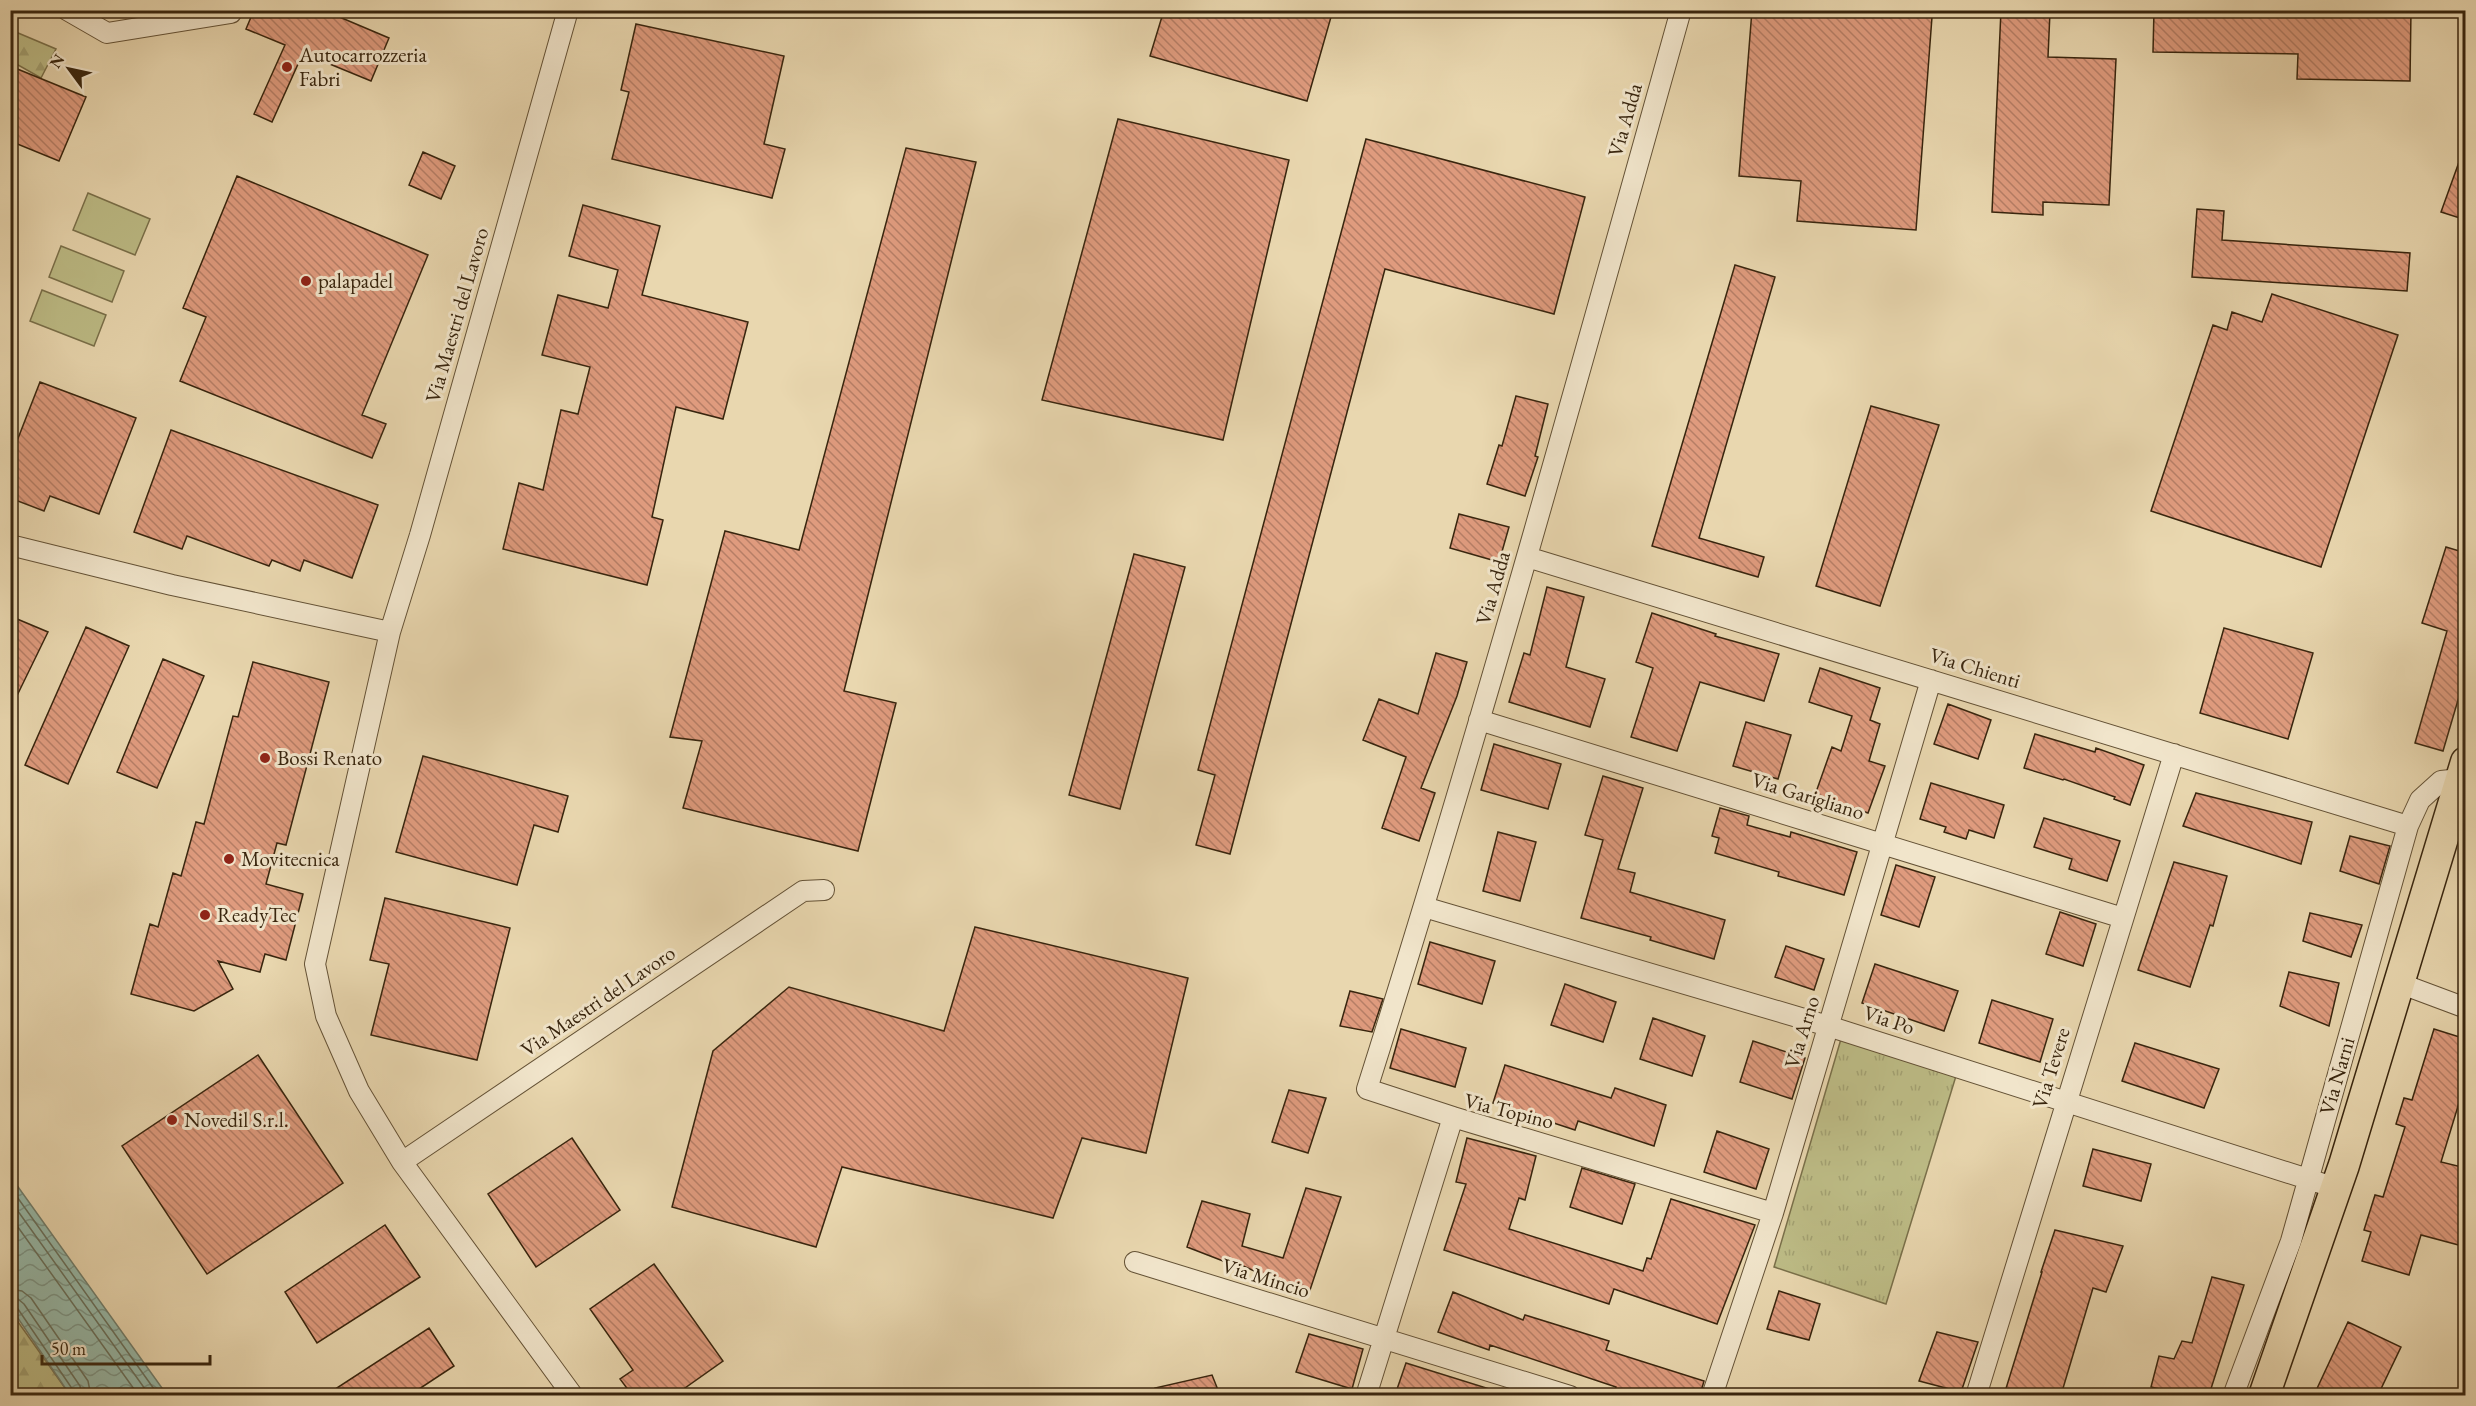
<svg xmlns="http://www.w3.org/2000/svg" width="2476" height="1406" font-family="'EB Garamond',serif">
<style>
.grass{fill:url(#grass-tufts);stroke:#7a704a;stroke-width:1.5}
.forest{fill:url(#forest-firs);stroke:#7a704a;stroke-width:1.5}
.garden{fill:#bdbc86;stroke:#7a704a;stroke-width:1.5}
.water{fill:url(#water-waves);stroke:#717e6c;stroke-width:1.5}
.lines{fill:none;stroke-linecap:round;stroke-linejoin:round}
.shore{stroke:#68705c;stroke-width:1.5}
.building{fill:url(#building-back-hatch);stroke:#38250e;stroke-width:1.5}
.minor-casing{stroke:#645236;stroke-width:22}
.primary-casing{stroke:#38250e;stroke-width:33}
.minor{stroke:#f1e5cb;stroke-width:20}
.primary{stroke:#e9d7af;stroke-width:30}
.poi-dot{fill:#8f2418;stroke:#f1e5cb;stroke-width:2}
.labels{text-anchor:middle;stroke-width:6;stroke-linejoin:round;paint-order:stroke}
.poi-label{font-size:21px;fill:#38250e;stroke:#f1e5cb;text-anchor:start}
.street-label{font-size:21px;fill:#38250e;stroke:#f1e5cb}
</style>
<defs>
<pattern id="grass-tufts" width="24" height="20" patternUnits="userSpaceOnUse" patternTransform="scale(1.5)"><rect width="24" height="20" fill="#bdbc86"/><path d="M3 7l-1-3M5 7V3M7 7l1-3M15 17l-1-3M17 17v-4M19 17l1-3" fill="none" stroke="#a3a172"/></pattern>
<pattern id="forest-firs" width="22" height="20" patternUnits="userSpaceOnUse" patternTransform="scale(1.5)"><rect width="22" height="20" fill="#bdbc86"/><path d="M5 1l3.5 6h-7zM16 11l3.5 6h-7z" fill="#a3a172"/></pattern>
<pattern id="water-waves" width="16" height="10" patternUnits="userSpaceOnUse" patternTransform="scale(1.5)"><rect width="16" height="10" fill="#97baaa"/><path d="M0 5q4-4 8 0t8 0" fill="none" stroke="#7c9789"/></pattern>
<pattern id="building-back-hatch" width="6" height="6" patternUnits="userSpaceOnUse" patternTransform="scale(1.5)"><rect width="6" height="6" fill="#df9b7e"/><path d="M-1 5l2 2M0 0l6 6M5-1l2 2" fill="none" stroke="#b67e66"/></pattern>
</defs>
<rect width="100%" height="100%" fill="#e9d7af"/>
<filter id="stains"><feTurbulence type="fractalNoise" baseFrequency=".00333" numOctaves="4"/><feColorMatrix values="0 0 0 0 .2 0 0 0 0 .09 0 0 0 0 .02 0 0 0 .5 -.17"/></filter>
<radialGradient id="worn" r=".72"><stop offset=".6" stop-color="#630" stop-opacity="0"/><stop offset="1" stop-color="#630" stop-opacity=".3"/></radialGradient>
<!-- grass -->
<path class="grass" d="M1841,1039l115,37 -70,228 -112,-37z"/>
<!-- forest -->
<path class="forest" d="M11,30l45,19 -15,29 -30,-17z
M11,1312l59,83h-59z"/>
<!-- garden -->
<path class="garden" d="M88,193l62,26 -15,36 -62,-25z
M61,246l63,25 -12,31 -63,-25z
M42,290l64,25 -12,31 -64,-25z"/>
<!-- water -->
<path class="water" d="M10,1177h1l156,218h-97l-59,-87z"/>
<g class="lines">
<!-- shore -->
<path class="shore" d="M10,1187l149,209
M10,1200l140,196
M10,1216l129,180
M10,1289l12,2 9,7 57,83 3,15
M10,1298l8,1 6,5 56,82 2,10
M10,1306l8,3 55,81 2,6"/>
</g>
<!-- building -->
<path class="building" d="M254,10h69l66,28 -18,43 -68,-28 -31,69 -18,-8 31,-69 -39,-16z
M1164,10h169l-26,91 -157,-45z
M1752,10h96l84,7 -16,213 -119,-9 4,-40 -62,-5z
M2001,10l49,2 -2,45 68,2 -7,146 -66,-3v13l-51,-3z
M2154,10h257l-1,71 -113,-2 1,-25 -145,-2z
M636,24l148,32 -20,88 21,5 -13,49 -160,-39 17,-67 -8,-2z
M10,66l76,31 -27,64 -49,-20z
M1118,119l171,41 -66,280 -181,-40z
M1366,139l219,58 -31,117 -169,-45 -155,585 -34,-9 19,-70 -17,-5z
M906,148l70,14 -132,529 52,12 -38,148 -175,-43 19,-67 -32,-4 55,-206 74,19z
M2463,151l3,1v68l-25,-8z
M423,152l32,14 -14,33 -32,-14z
M237,176l191,79 -66,160 24,9 -14,34 -192,-77 26,-64 -23,-9z
M583,205l77,21 -18,69 106,27 -25,97 -47,-12 -24,110 11,3 -16,65 -144,-36 16,-66 24,7 18,-80 17,4 12,-47 -48,-12 16,-60 50,13 10,-38 -49,-14z
M2197,209l27,2 -2,29 188,13 -3,38 -215,-14z
M1735,265l40,12 -76,261 65,19 -6,20 -106,-31z
M2272,294l126,41 -77,232 -170,-56 62,-186 14,5 5,-18 30,10z
M40,382l96,36 -37,96 -49,-18 -6,15 -34,-13v-39z
M1516,396l32,8 -13,52 3,1 -13,39 -38,-12 12,-39 3,1z
M1871,406l68,19 -59,181 -64,-20z
M171,430l207,75 -26,73 -48,-18 -4,11 -28,-11 -3,6 -82,-30 -5,13 -48,-17z
M1459,514l50,13 -10,35 -49,-14z
M2446,547l20,6v120l-23,78 -28,-8 32,-112 -25,-8z
M1134,554l51,13 -65,242 -51,-14z
M1547,587l37,10 -18,70 39,12 -15,48 -81,-25 15,-49 6,2z
M1652,613l64,21 -1,2 64,18 -15,47 -64,-19 -23,69 -46,-14 22,-69 -17,-6z
M10,616l38,16 -38,78z
M86,627l43,19 -61,138 -43,-19z
M2224,628l89,25 -25,86 -88,-26z
M1436,653l31,9 -10,34 -36,92 14,5 -16,48 -37,-13 24,-71 -43,-17 16,-41 39,15z
M163,659l41,17 -47,112 -40,-16z
M253,662l76,20 -43,163 -9,-2 -11,41 37,10 -17,66 -21,-6 -5,18 -42,-11 15,28 -39,22 -63,-17 19,-70 8,3 15,-54 8,3 15,-54 8,2 29,-108 5,1z
M1820,668l60,20 -10,32 10,4 -11,37 16,5 -17,47 -53,-18 17,-48 9,4 11,-35 -43,-14z
M1948,704l43,16 -13,39 -44,-15z
M1746,722l45,13 -13,44 -45,-13z
M2035,734l60,18 1,-4 48,17 -14,40 -16,-6 1,-2 -51,-18 -1,1 -39,-12z
M1494,744l67,20 -13,45 -67,-19z
M423,756l145,40 -10,36 -24,-7 -17,60 -121,-33z
M1603,776l40,12 -25,81 17,4 -5,19 95,28 -11,39 -64,-19 1,-3 -70,-19 22,-78 -18,-5z
M1931,783l73,22 -10,33 -25,-8 -3,9 -22,-7 2,-5 -26,-8z
M2196,793l116,29 -11,42 -118,-38z
M1720,808l29,8 -2,9 43,12 1,-5 66,20 -13,43 -66,-19 1,-4 -64,-19 4,-15 -7,-2z
M2044,818l76,23 -13,40 -38,-12 3,-10 -38,-12z
M1498,832l38,10 -16,59 -37,-10z
M2350,836l40,10 -11,38 -39,-13z
M2174,862l53,14 -14,50 -3,-1 -20,62 -52,-17z
M1896,865l39,12 -16,50 -38,-12z
M385,898l125,30 -33,132 -106,-25 18,-71 -19,-4z
M2060,912l36,12 -13,42 -37,-12z
M2310,913l52,12 -11,32 -48,-16z
M975,927l213,51 -42,175 -64,-15 -29,80 -211,-51 -26,80 -144,-40 41,-156 76,-64 155,44z
M1430,942l65,19 -13,43 -64,-20z
M1786,946l38,13 -10,31 -39,-13z
M1875,964l83,27 -14,40 -82,-28z
M2289,972l50,11 -10,43 -49,-20z
M1565,984l51,18 -13,40 -52,-17z
M1350,991l33,8 -11,33 -32,-6z
M1992,1000l61,19 -13,43 -61,-19z
M1653,1018l52,18 -13,40 -52,-17z
M1401,1029l65,19 -11,39 -65,-19z
M2434,1029l32,10v41l-25,82 25,6v79l-45,-12 -12,40 -47,-14 9,-29 -7,-2 11,-35 8,2 22,-70 -9,-3 8,-26 8,2z
M1753,1041l52,17 -13,41 -52,-17z
M2135,1043l84,26 -15,39 -82,-27z
M258,1055l85,128 -136,91 -85,-128z
M1505,1065l106,33 4,-10 51,17 -12,41 -76,-25 -3,9 -82,-27z
M1289,1090l37,8 -18,55 -36,-11z
M1717,1131l52,18 -13,40 -52,-17z
M572,1138l48,72 -84,57 -48,-73z
M1467,1138l69,18 -11,44 -6,-2 -10,31 134,42 4,-13 4,1 20,-60 84,26 -38,99 -103,-35 -5,15 -165,-54 22,-66 -10,-2z
M2093,1149l58,15 -10,37 -58,-15z
M1582,1168l53,16 -13,40 -52,-17z
M1306,1188l35,9 -33,99 -71,-33 -1,3 -49,-19 15,-46 48,13 -8,32 41,12z
M385,1225l35,52 -103,66 -32,-51z
M2055,1230l68,16 -17,46 -13,-4 -32,107h-57l38,-123h-1z
M654,1264l69,97 -48,34h-43l-12,-16 13,-9 -43,-61z
M2212,1277l32,8 -35,110h-24l-34,-8 8,-31 15,3 8,-18 10,2z
M1779,1291l41,13 -11,36 -42,-11z
M1453,1292l70,28 2,-5 84,26 -3,9 98,31 -4,14h-86l2,-8 -126,-42 -1,5 -51,-18z
M2348,1322l53,25 -23,48h-64z
M429,1328l25,38 -44,29h-84z
M1937,1332l41,10 -17,50 -42,-11z
M1309,1334l54,15 -11,40 -56,-17z
M1406,1363l90,28v4h-101z
M1212,1375l8,20h-64l-1,-7z"/>
<g class="lines">
<!-- minor casing -->
<g class="minor-casing">
<path id="minor" d="M67,10l40,23 124,-20
M568,10l-148,525 -30,97 -75,332 11,52 33,75 43,71 171,234
M10,545l162,40 218,47
M1527,557l881,269
M1479,720l644,198
M1424,907l404,119 508,162
M2399,983l67,25
M1453,1117l-86,-28c113,-357 213,-718 314,-1079
M402,1162l401,-271 21,-1
M1135,1262l435,134
M1366,1396l87,-279 320,96
M1712,1396l61,-183 158,-533
M1976,1396l198,-642
M2233,1396l58,-155 117,-415 12,-26 21,-19 19,-2"/>
</g>
<!-- primary casing -->
<g class="primary-casing">
<path id="primary" d="M2264,1396l80,-231 122,-403"/>
</g>
<!-- minor -->
<use href="#minor" class="minor"/>
<!-- primary -->
<use href="#primary" class="primary"/>
</g>
<!-- markers -->
<g class="poi-dot">
<circle cx="287" cy="67" r="6"/>
<circle cx="306" cy="281" r="6"/>
<circle cx="265" cy="758" r="6"/>
<circle cx="229" cy="859" r="6"/>
<circle cx="205" cy="915" r="6"/>
<circle cx="172" cy="1120" r="6"/>
</g>
<g class="labels">
<!-- poi labels -->
<g class="poi-label">
<text x="299" y="62">Autocarrozzeria<tspan x="299" dy="24">Fabri</tspan></text>
<text x="318" y="288">palapadel</text>
<text x="277" y="765">Bossi Renato</text>
<text x="241" y="866">Movitecnica</text>
<text x="217" y="922">ReadyTec</text>
<text x="184" y="1127">Novedil S.r.l.</text>
</g>
<!-- street labels -->
<g class="street-label">
<text transform="translate(1625 120) rotate(-74)" y="7">Via Adda</text>
<text transform="translate(457 315) rotate(-74)" y="7">Via Maestri del Lavoro</text>
<text transform="translate(1493 588) rotate(-74)" y="7">Via Adda</text>
<text transform="translate(1975 668) rotate(17)" y="7">Via Chienti</text>
<text transform="translate(1808 796) rotate(17)" y="7">Via Garigliano</text>
<text transform="translate(598 1001) rotate(-34)" y="7">Via Maestri del Lavoro</text>
<text transform="translate(1889 1020) rotate(18)" y="7">Via Po</text>
<text transform="translate(1802 1032) rotate(-73)" y="7">Via Arno</text>
<text transform="translate(2051 1068) rotate(-73)" y="7">Via Tevere</text>
<text transform="translate(2337 1076) rotate(-74)" y="7">Via Narni</text>
<text transform="translate(1509 1111) rotate(14)" y="7">Via Topino</text>
<text transform="translate(1266 1278) rotate(17)" y="7">Via Mincio</text>
</g>
</g>
<!-- margin -->
<rect width="2476" height="1406" fill="none" stroke="#e9d7af" stroke-width="36"/>
<rect x="12" y="12" width="2452" height="1382" fill="none" stroke="#38250e" stroke-width="3"/>
<rect x="18" y="18" width="2440" height="1370" fill="none" stroke="#38250e" stroke-width="1.5"/>
<!-- north arrow -->
<g transform="translate(69 69) rotate(303)" stroke="#f1e5cb" stroke-width="4.5" paint-order="stroke">
<path d="M0-4.5L10 22L0 15L-10 22Z" fill="#38250e"/>
<text y="-9" font-size="16" font-weight="bold" text-anchor="middle" fill="#38250e">N</text>
</g>
<!-- scale -->
<path d="M42 1355v9h168v-9" fill="none" stroke="#38250e" stroke-width="3"/>
<text x="51" y="1355" font-size="18" fill="#38250e" stroke="#f1e5cb" stroke-width="4.5" paint-order="stroke">50 m</text>
<rect width="100%" height="100%" filter="url(#stains)"/>
<rect width="100%" height="100%" fill="url(#worn)"/>
</svg>
